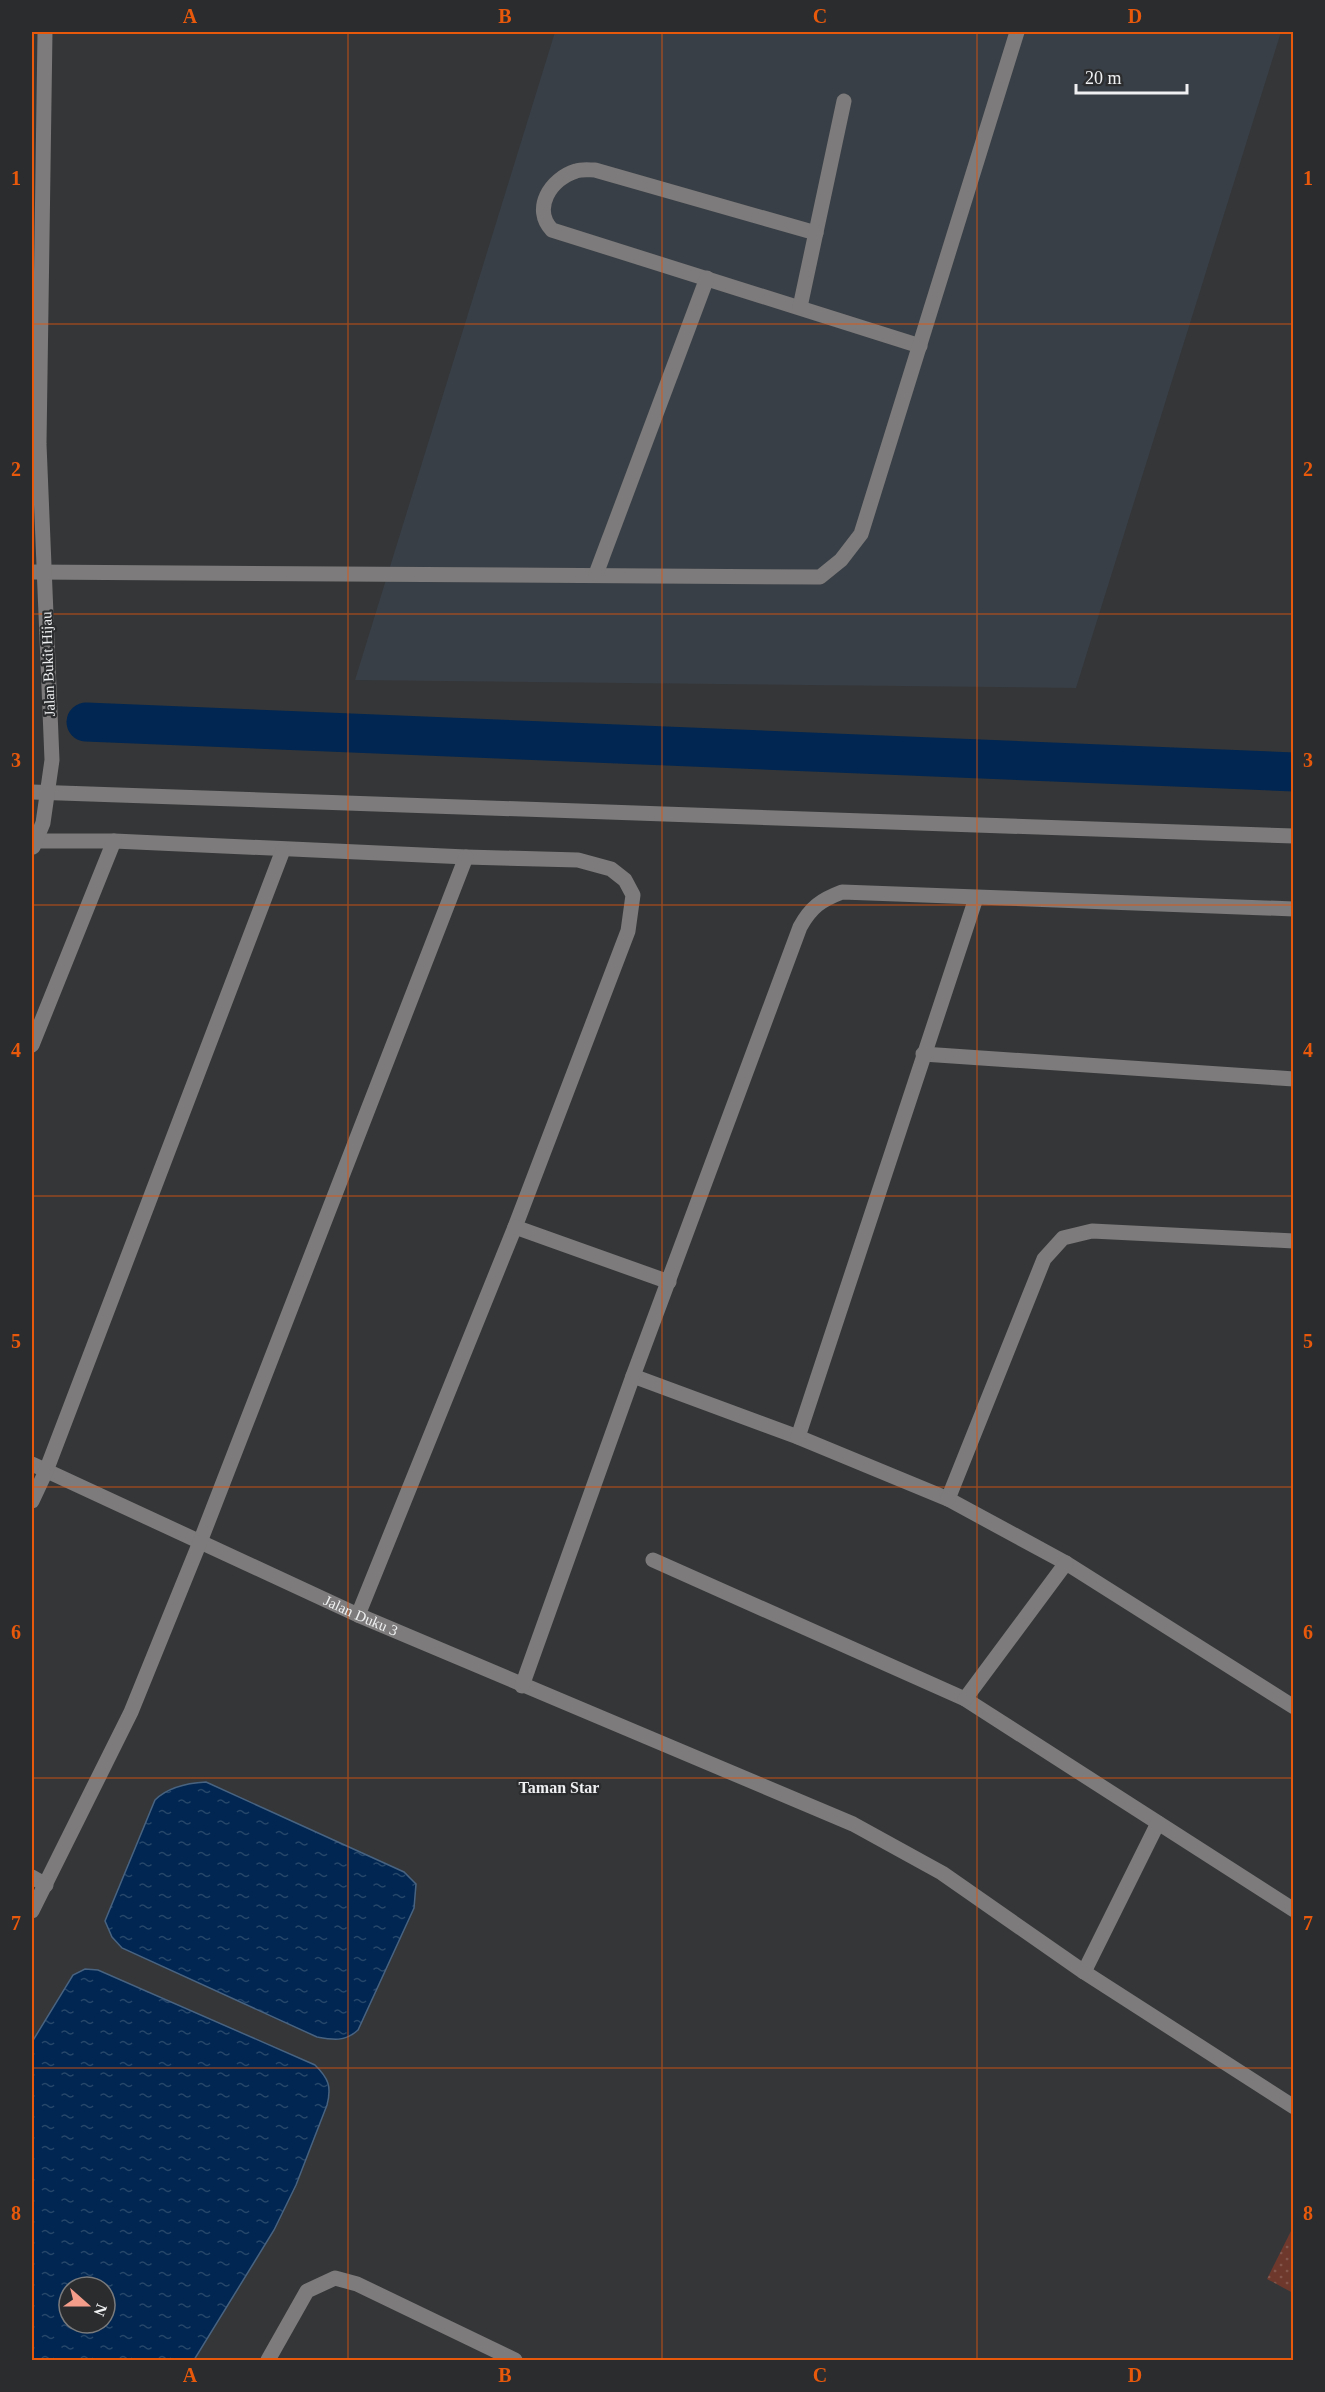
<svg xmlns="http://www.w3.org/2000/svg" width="1325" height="2392" font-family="'Times New Roman',serif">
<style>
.built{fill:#393f46}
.grass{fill:url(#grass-dots)}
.water{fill:url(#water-ripples);stroke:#486381;stroke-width:1.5;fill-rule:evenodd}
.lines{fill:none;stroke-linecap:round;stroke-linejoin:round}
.canal{stroke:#002651;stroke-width:39}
.minor{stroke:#7d7b7b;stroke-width:15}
.grid{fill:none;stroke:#e8590c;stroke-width:1.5;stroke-opacity:0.55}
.labels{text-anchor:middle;stroke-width:4.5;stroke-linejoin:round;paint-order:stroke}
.street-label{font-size:15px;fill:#eff0f1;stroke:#2a2c2e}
.neighbourhood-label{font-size:16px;font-weight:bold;fill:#eff0f1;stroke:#2a2c2e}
.neatline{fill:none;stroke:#e8590c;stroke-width:2}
.grid-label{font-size:20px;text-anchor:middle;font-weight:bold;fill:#e8590c}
</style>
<defs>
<pattern id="grass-dots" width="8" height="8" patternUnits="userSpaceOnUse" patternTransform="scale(1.5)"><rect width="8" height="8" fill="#6e382c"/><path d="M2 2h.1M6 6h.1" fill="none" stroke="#83554b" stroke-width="1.8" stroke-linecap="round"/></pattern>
<pattern id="water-ripples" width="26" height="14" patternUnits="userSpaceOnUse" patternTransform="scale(1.5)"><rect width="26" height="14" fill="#002651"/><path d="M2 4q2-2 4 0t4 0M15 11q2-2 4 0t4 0" fill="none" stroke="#26466a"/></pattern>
</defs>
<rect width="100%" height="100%" fill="#343638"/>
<!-- built -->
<path class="built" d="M555,32h726l-205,656 -721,-8z"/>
<!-- grass -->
<path class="grass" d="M1293,2227v66l-26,-14z"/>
<!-- water -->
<path class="water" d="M206,1782l198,90 12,12 -2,24 -56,122c-13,12 -25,10 -41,7l-195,-89 -10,-11 -7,-16 50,-121c13,-13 33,-17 51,-18z
M85,1969l13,1 217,95c13,13 17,21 12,40l-31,80 -22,45 -80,130h-162v-318l41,-67zM69,2287h36v36h-36z"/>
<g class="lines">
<!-- canal -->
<path class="canal" d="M86,722l1208,50"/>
<!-- minor -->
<g class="minor">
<path d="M816,233l-221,-63c-6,0 -13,-1 -19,1 -26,8 -44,38 -24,59l368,116"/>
<path d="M800,307l44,-206"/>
<path d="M32,572l788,5 21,-17 20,-26 156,-502"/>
<path d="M596,574l111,-296"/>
<path d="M32,792l1262,44"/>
<path d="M32,841h82l352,16 112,3 33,9 14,11 8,15 -5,36 -113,296 -157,388"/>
<path d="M33,847l10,-24 9,-63 -13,-316 6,-412"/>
<path d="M32,1045l82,-204"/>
<path d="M923,1054l371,25"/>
<path d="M515,1227l154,55"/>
<path d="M633,1376l165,61 150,62 118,64 228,144"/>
<path d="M798,1437l178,-539"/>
<path id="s1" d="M32,1464l326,151 495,209 89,49 142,99 210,135"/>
<path d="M948,1499l96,-240 19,-21 29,-7 202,10"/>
<path d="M32,1501l14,-30 237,-621"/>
<path d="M653,1560l312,139 329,211"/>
<path d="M522,1686l111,-310 167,-449c11,-20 21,-27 42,-35l452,17"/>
<path d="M965,1699l101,-136"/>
<path d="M32,1877l14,8"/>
<path d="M32,1911l99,-199 69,-170 266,-685"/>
<path d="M1084,1972l74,-149"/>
<path d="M268,2360l39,-69 28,-13 22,6 158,76"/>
</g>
</g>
<!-- grid -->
<path class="grid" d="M348,32v2328M662,32v2328M977,32v2328M32,324h1262M32,614h1262M32,905h1262M32,1196h1262M32,1487h1262M32,1778h1262M32,2068h1262"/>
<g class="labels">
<!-- street labels -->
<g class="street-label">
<text transform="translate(48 664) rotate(-92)" y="5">Jalan Bukit Hijau</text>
<text dy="5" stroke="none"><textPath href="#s1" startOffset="362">Jalan Duku 3</textPath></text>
</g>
<!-- neighbourhood labels -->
<g class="neighbourhood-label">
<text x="559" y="1793">Taman Star</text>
</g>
</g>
<!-- border -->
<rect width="1325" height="2392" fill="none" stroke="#2a2c2e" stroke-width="66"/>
<!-- north arrow -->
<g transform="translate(87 2305) rotate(111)"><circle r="28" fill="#2a2c2e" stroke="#797a7c" stroke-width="1.5"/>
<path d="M0-4.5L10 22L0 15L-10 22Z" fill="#f49d8b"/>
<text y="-9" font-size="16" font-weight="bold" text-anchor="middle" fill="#eff0f1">N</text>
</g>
<!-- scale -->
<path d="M1076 84v9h111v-9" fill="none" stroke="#eff0f1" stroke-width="3"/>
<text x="1085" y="84" font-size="18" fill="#eff0f1" stroke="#2a2c2e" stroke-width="4.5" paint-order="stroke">20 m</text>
<rect x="33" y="33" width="1259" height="2326" class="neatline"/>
<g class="grid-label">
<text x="190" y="23">A</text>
<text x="505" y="23">B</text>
<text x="820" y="23">C</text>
<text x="1135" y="23">D</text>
<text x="16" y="185">1</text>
<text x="1308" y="185">1</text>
<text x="16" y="476">2</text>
<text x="1308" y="476">2</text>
<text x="16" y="767">3</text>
<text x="1308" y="767">3</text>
<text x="16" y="1057">4</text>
<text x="1308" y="1057">4</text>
<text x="16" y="1348">5</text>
<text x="1308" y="1348">5</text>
<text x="16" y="1639">6</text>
<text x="1308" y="1639">6</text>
<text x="16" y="1930">7</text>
<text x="1308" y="1930">7</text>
<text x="16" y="2220">8</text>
<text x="1308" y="2220">8</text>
<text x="190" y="2382">A</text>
<text x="505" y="2382">B</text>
<text x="820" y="2382">C</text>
<text x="1135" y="2382">D</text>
</g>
</svg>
